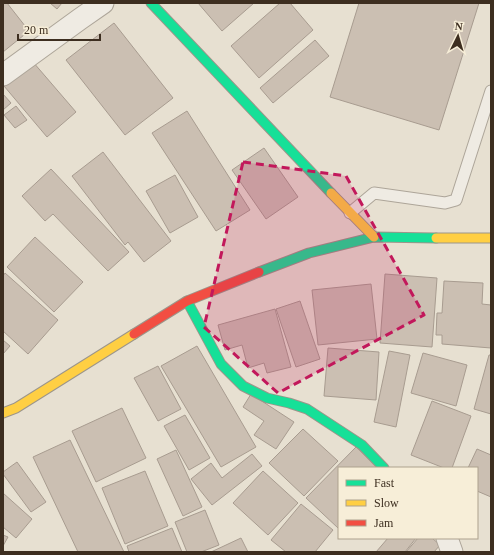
<svg xmlns="http://www.w3.org/2000/svg" width="494" height="555" font-family="'Times New Roman',serif">
	<style>
		.building { fill: #cbbfb2; stroke: #a89c90 }
		.lines { fill: none; stroke-linecap: round; stroke-linejoin: round }
		.lane-casing { stroke: #ada599; stroke-width: 13 }
		.street-casing { stroke: #ada599; stroke-width: 23 }
		.fast-casing { stroke: #9c958a; stroke-width: 11 }
		.slow-casing { stroke: #9c958a; stroke-width: 11 }
		.jam-casing { stroke: #9c958a; stroke-width: 11 }
		.lane { stroke: #efebe3; stroke-width: 11 }
		.street { stroke: #efebe3; stroke-width: 21 }
		.fast { stroke: #16e098; stroke-width: 9 }
		.slow { stroke: #ffcf43; stroke-width: 9 }
		.jam { stroke: #f24e42; stroke-width: 9 }
		.marked { fill: #c2185b; fill-opacity: 0.2; stroke: #c2185b; stroke-width: 3; stroke-dasharray: 8 5; stroke-linejoin: round }
	</style>
	<rect width="100%" height="100%" fill="#e7e0d1"/>
	<path class="building" d="M 3,3 L 7,3 L 29,31 L 3,52 Z
		M 50,3 L 62,3 L 57,9 Z
		M 198,3 L 254,3 L 222,31 Z
		M 280,3 L 290,3 L 313,30 L 259,78 L 231,46 Z
		M 359,3 L 479,3 L 439,130 L 330,97 Z
		M 114,23 L 173,98 L 125,135 L 66,60 Z
		M 315,40 L 329,56 L 273,103 L 260,88 Z
		M 33,62 L 76,112 L 47,137 L 4,86 Z
		M 3,94 L 11,103 L 3,110 Z
		M 16,106 L 27,120 L 15,128 L 4,115 Z
		M 187,111 L 250,210 L 216,231 L 152,133 Z
		M 264,148 L 298,197 L 266,219 L 232,170 Z
		M 103,152 L 171,241 L 144,262 L 128,242 L 125,245 L 72,176 Z
		M 51,169 L 129,252 L 108,271 L 53,214 L 45,221 L 22,196 Z
		M 175,175 L 198,217 L 170,233 L 146,191 Z
		M 35,237 L 83,282 L 54,312 L 7,267 Z
		M 5,273 L 58,320 L 28,354 L 3,331 L 3,276 Z
		M 385,274 L 437,278 L 432,347 L 380,343 Z
		M 444,281 L 483,283 L 482,304 L 491,305 L 491,348 L 442,344 L 442,335 L 436,335 L 437,313 L 442,313 Z
		M 371,284 L 377,339 L 318,345 L 312,290 Z
		M 300,301 L 320,359 L 296,367 L 276,309 Z
		M 275,309 L 291,367 L 267,373 L 264,363 L 248,368 L 242,345 L 225,350 L 218,325 Z
		M 3,340 L 10,346 L 3,354 Z
		M 197,346 L 256,447 L 221,467 L 161,366 Z
		M 328,348 L 379,352 L 376,400 L 324,396 Z
		M 389,351 L 410,355 L 396,427 L 374,422 Z
		M 423,353 L 467,365 L 456,406 L 411,393 Z
		M 489,355 L 491,355 L 491,414 L 474,409 Z
		M 158,366 L 181,409 L 158,421 L 134,378 Z
		M 251,394 L 294,422 L 276,449 L 254,435 L 264,421 L 243,407 Z
		M 432,401 L 471,416 L 452,468 L 444,468 L 411,455 Z
		M 122,408 L 146,458 L 96,482 L 72,431 Z
		M 185,415 L 210,458 L 189,470 L 164,426 Z
		M 303,429 L 338,461 L 304,496 L 269,463 Z
		M 70,440 L 124,552 L 78,552 L 33,457 Z
		M 356,447 L 378,468 L 339,468 L 339,526 L 338,528 L 306,498 Z
		M 477,449 L 491,455 L 491,497 L 477,491 L 477,468 L 468,468 Z
		M 176,450 L 202,507 L 183,516 L 157,459 Z
		M 252,454 L 262,466 L 212,505 L 191,479 L 211,463 L 222,478 Z
		M 17,462 L 46,502 L 31,512 L 3,474 L 3,472 Z
		M 145,471 L 168,526 L 125,544 L 102,488 Z
		M 263,471 L 298,503 L 268,535 L 233,503 Z
		M 3,493 L 32,519 L 16,538 L 3,527 Z
		M 301,504 L 333,530 L 315,552 L 286,552 L 271,540 Z
		M 205,510 L 219,545 L 201,552 L 187,552 L 175,522 Z
		M 172,528 L 182,552 L 129,552 L 127,546 Z
		M 3,535 L 8,537 L 3,546 Z
		M 241,538 L 248,552 L 211,552 Z
		M 388,538 L 416,538 L 405,552 L 376,552 Z
		M 418,538 L 432,538 L 440,545 L 434,552 L 406,552 Z"/>
	<g class="lines">
		<defs>
			<path id="lane" d="M 350,213 L 374,193 L 445,203 L 456,200 L 491,91"/>
			<path id="street" d="M 3,75 L 80,19 L 103,3
				M 447,538 L 452,552"/>
			<path id="fast" d="M 151,3 L 331,193
				M 259,272 L 309,253 L 374,237 L 436,238
				M 187,301 L 221,364 L 243,386 L 267,398 L 289,403 L 307,409 L 362,445 L 384,468"/>
			<path id="slow" d="M 331,193 L 374,237
				M 436,238 L 491,238
				M 3,413 L 16,408 L 134,334"/>
			<path id="jam" d="M 134,334 L 187,301 L 259,272"/>
		</defs>
		<use href="#lane" class="lane-casing"/>
		<use href="#street" class="street-casing"/>
		<use href="#fast" class="fast-casing"/>
		<use href="#slow" class="slow-casing"/>
		<use href="#jam" class="jam-casing"/>
		<use href="#lane" class="lane"/>
		<use href="#street" class="street"/>
		<use href="#fast" class="fast"/>
		<use href="#slow" class="slow"/>
		<use href="#jam" class="jam"/>
	</g>
	<path class="marked" d="M 243,162 L 346,176 L 424,315 L 278,393 L 204,327 Z"/>
	<rect width="494" height="555" fill="none" stroke="#3d2e20" stroke-width="8"/>
	<rect x="338" y="467" width="140" height="72" fill="#f7eed8" stroke="#ada18e"/>
	<rect x="346" y="480" width="20" height="6" fill="#16e098" stroke="#ada18e"/>
	<text x="374" y="487" font-size="12" fill="#3d2e20">Fast</text>
	<rect x="346" y="500" width="20" height="6" fill="#ffcf43" stroke="#ada18e"/>
	<text x="374" y="507" font-size="12" fill="#3d2e20">Slow</text>
	<rect x="346" y="520" width="20" height="6" fill="#f24e42" stroke="#ada18e"/>
	<text x="374" y="527" font-size="12" fill="#3d2e20">Jam</text>
	<g transform="translate(458 36) rotate(5)" stroke="#f7eed8" stroke-width="3" paint-order="stroke">
	<path d="M0-3L7 15L0 10L-7 15Z" fill="#3d2e20"/>
	<text y="-6" font-size="11" font-weight="bold" text-anchor="middle" fill="#3d2e20">N</text>
	</g>
	<path d="M18 34v6h82v-6" fill="none" stroke="#3d2e20" stroke-width="2"/>
	<text x="24" y="34" font-size="12" fill="#3d2e20" stroke="#f7eed8" stroke-width="3" paint-order="stroke">20 m</text>
</svg>
